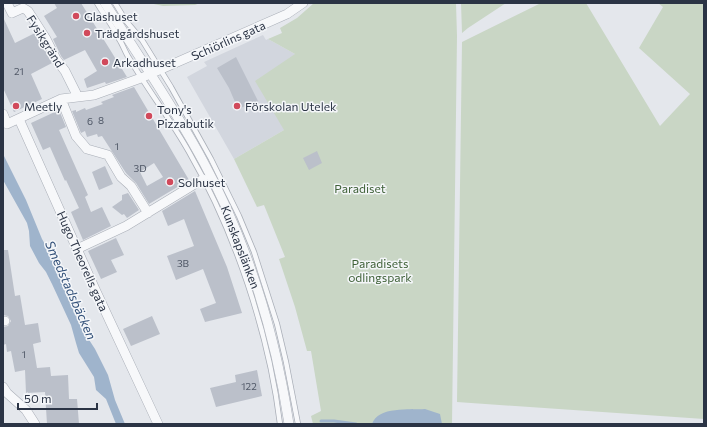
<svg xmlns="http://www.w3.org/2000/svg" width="707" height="427" font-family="Commissioner,sans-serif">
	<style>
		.built { fill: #d2d6de }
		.green { fill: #c9d6c5 }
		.water { fill: #9fb4cc }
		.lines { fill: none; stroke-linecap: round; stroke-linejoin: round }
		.stream { stroke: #9fb4cc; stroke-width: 3 }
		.building { fill: #bbc0ca; fill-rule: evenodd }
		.service-casing { stroke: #a9aeb7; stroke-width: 6 }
		.minor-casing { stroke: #a9aeb7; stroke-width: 10 }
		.service { stroke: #f7f8fa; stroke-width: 4.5 }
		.minor { stroke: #f7f8fa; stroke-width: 9 }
		.poi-dot { fill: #d1495b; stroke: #f4f6f9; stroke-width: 1.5 }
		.labels { text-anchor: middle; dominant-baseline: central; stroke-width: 3; stroke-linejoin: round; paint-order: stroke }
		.number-label { font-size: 10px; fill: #4f5766 }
		.poi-label { font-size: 12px; fill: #2b3445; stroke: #f4f6f9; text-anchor: start }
		.street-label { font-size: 12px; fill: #2b3445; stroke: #f4f6f9 }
		.park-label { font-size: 12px; fill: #3f6138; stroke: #f4f6f9 }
		.water-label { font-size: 13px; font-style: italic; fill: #34527a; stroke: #f4f6f9 }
	</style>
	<rect width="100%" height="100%" fill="#e4e7ec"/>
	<path class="built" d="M 263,35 L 266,40 L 268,39 L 295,54 L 284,130 L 234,159 L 187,77 L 207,66 L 204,62 Z"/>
	<path class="green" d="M 149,3 L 200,3 L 195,5 L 163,6 Z
		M 314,3 L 456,3 L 457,36 L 452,424 L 313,424 L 311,416 L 321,411 L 311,351 L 307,351 L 295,307 L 279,259 L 285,257 L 264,205 L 257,207 L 234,159 L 284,130 L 255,81 L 295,54 L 268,39 L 282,33 L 280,28 L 297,18 Z
		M 461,3 L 506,3 L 468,28 L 462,33 Z
		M 541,3 L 586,3 L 660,126 L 690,94 L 639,48 L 663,7 L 658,3 L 704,3 L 704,419 L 457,402 L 462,42 Z"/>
	<path class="water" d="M 3,154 L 26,200 L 42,239 L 54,260 L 63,287 L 82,329 L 95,349 L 108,375 L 115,400 L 125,424 L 116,424 L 106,399 L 96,390 L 94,377 L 79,353 L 76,343 L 71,325 L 52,284 L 46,272 L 39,263 L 30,246 L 29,231 L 27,223 L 3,180 Z
		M 425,409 L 440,414 L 442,424 L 372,424 C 378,406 410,410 425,409 Z"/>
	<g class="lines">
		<path class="stream" d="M 321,421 L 334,421 L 356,424"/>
	</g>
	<path class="building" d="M 54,3 L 81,3 L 127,77 L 106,84 L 105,82 L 87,88 L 84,79 L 97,71 L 85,50 L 64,60 L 61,56 L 53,39 L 57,37 L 44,16 L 57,8 Z
		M 3,17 L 15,43 L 35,33 L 52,63 L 31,74 L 42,99 L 14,112 L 3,88 Z
		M 236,57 L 258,101 L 238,109 L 229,88 L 217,68 Z
		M 134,87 L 189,180 L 149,204 L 136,183 L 126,173 L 102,136 L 98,137 L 97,134 L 87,137 L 85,131 L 81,133 L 72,111 L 76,110 L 76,112 L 85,108 L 86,110 L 103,104 L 101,102 L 114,97 L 112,95 ZM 154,163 L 163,177 L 147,186 L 140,172 Z
		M 59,110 L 66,127 L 59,130 L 88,195 L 85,197 L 91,212 L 102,207 L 111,226 L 83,240 L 71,212 L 79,208 L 66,180 L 65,181 L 50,147 L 43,150 L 31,123 Z
		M 317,151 L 322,163 L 309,170 L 303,158 Z
		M 105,166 L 113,184 L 99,190 L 92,172 Z
		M 195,191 L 227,267 L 242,313 L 205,322 L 200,309 L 216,303 L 203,269 L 176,280 L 167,256 L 194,246 L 184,219 L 168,226 L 162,211 Z
		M 128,193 L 139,210 L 127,218 L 124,214 L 122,215 L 112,207 L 122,200 L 122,195 Z
		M 116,238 L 124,255 L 111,260 L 117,272 L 101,279 L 88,251 Z
		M 3,250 L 8,250 L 15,296 L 20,295 L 25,325 L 38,323 L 41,342 L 33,344 L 37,368 L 50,367 L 51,376 L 68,375 L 69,399 L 77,399 L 79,424 L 47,424 L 45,392 L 26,393 L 25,370 L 15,372 L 11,351 L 7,352 L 6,344 L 3,345 L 3,327 L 8,326 L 11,321 L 8,316 L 3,315 Z
		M 152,316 L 160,334 L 131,346 L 123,329 Z
		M 257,370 L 262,396 L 216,407 L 210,388 L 236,382 L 235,375 Z"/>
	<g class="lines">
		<defs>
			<path id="service" d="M 97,3 C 104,15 113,26 119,39 C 123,45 125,52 129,58 C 148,90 171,120 189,152 C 235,232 269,333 280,424
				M 115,3 L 126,21 L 142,40 L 171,87 L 211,159 L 239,216 L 254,252 L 277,324 L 286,362 L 298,424"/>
			<path id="minor" d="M 7,3 L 12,13 L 23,8 L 28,11 L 46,39 L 56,59 L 65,71 L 78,97
				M 105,3 C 138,56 175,108 204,163 C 248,244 275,333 289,424
				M 61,99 L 76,136 L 87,149 L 108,155 L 121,177 L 131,186 L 148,213
				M 3,114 L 7,124 L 61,99 L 94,95 L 141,78 L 287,14 L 303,3
				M 19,119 L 94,287 L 158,424
				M 77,249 L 126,226 L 203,179
				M 3,321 L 5,321
				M 3,387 L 7,393 L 26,410 L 35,424"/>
		</defs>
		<use href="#service" class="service-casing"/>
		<use href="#minor" class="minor-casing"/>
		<use href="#service" class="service"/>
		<use href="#minor" class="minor"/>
	</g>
	<g class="poi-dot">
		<circle cx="76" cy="16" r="4"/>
		<circle cx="87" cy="33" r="4"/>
		<circle cx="105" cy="62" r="4"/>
		<circle cx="16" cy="106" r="4"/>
		<circle cx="237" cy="106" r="4"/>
		<circle cx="149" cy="116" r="4"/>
		<circle cx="170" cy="182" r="4"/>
	</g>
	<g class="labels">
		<g class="number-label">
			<text x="19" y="71">21</text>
			<text x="101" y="120">8</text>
			<text x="90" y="121">6</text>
			<text x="117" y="146">1</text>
			<text x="140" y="168">3D</text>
			<text x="183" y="263">3B</text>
			<text x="24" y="354">1</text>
			<text x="249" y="386">122</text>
		</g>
		<g class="poi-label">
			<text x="84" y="16">Glashuset</text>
			<text x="95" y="33">Trädgårdshuset</text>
			<text x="113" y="62">Arkadhuset</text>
			<text x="24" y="106">Meetly</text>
			<text x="245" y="106">Förskolan Utelek</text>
			<text x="157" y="109">Tony's<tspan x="157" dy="14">Pizzabutik</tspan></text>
			<text x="178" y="182">Solhuset</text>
		</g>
		<g class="street-label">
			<text transform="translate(228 40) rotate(-24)">Schiörlins gata</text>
			<text transform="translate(46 41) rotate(58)">Fysikgränd</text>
			<text transform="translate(241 247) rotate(69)">Kunskapslänken</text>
			<text transform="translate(83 261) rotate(66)">Hugo Theorells gata</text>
		</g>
		<g class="park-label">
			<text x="360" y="188">Paradiset</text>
			<text x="380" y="263">Paradisets<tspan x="380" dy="14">odlingspark</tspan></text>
		</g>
		<g class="water-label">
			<text transform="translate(71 290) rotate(66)">Smedstadsbäcken</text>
		</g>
	</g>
	<rect width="707" height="427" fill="none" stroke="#2b3445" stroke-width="8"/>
	<path d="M18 403v6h79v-6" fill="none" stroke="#2b3445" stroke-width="2"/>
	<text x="24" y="403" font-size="12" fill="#2b3445" stroke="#f4f6f9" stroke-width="3" paint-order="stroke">50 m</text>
</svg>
